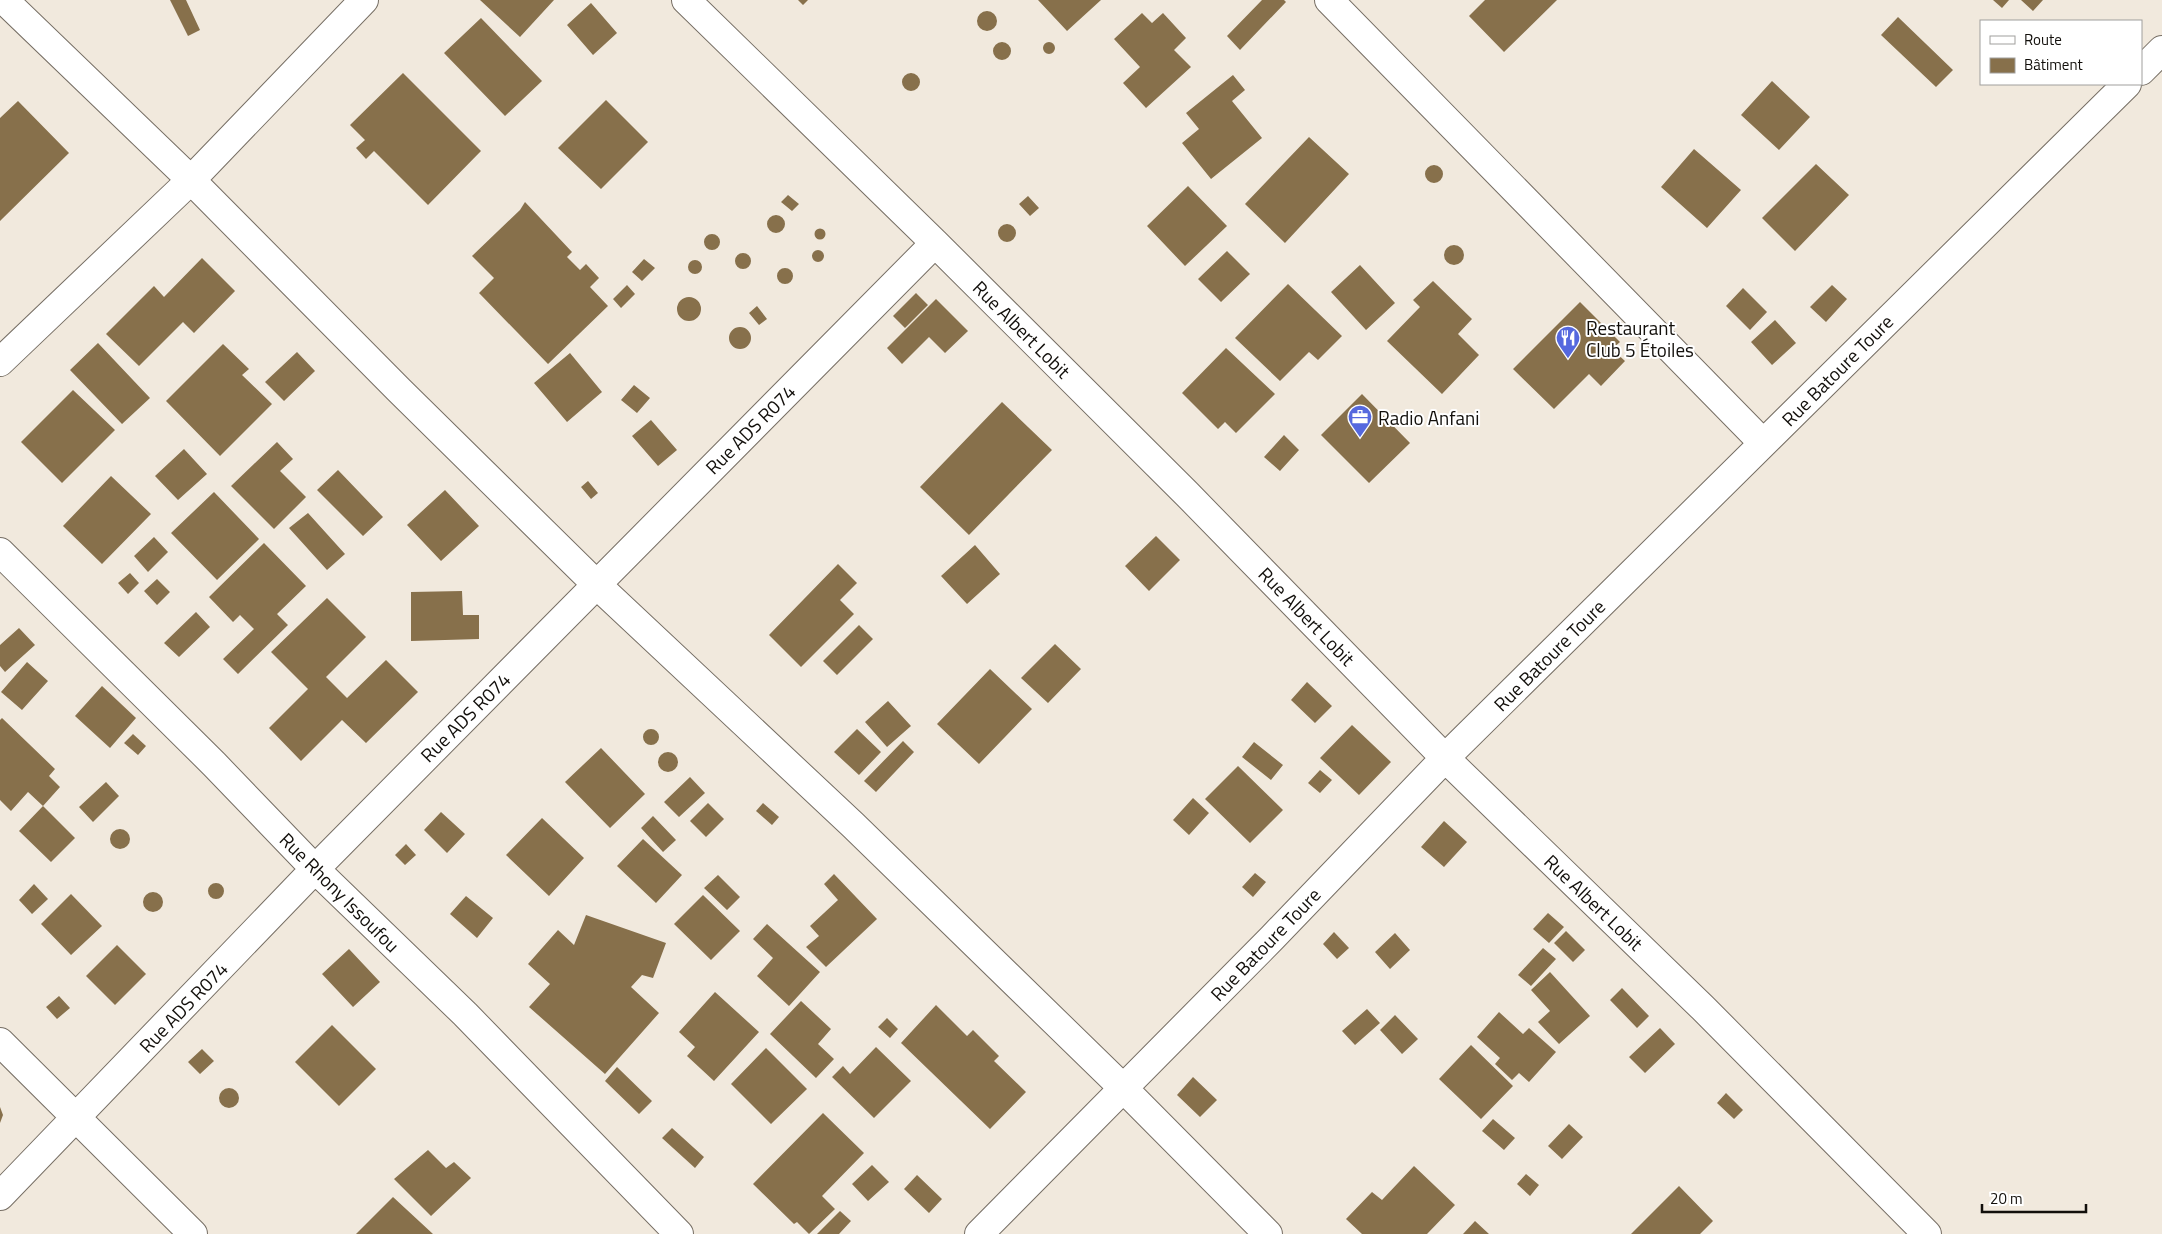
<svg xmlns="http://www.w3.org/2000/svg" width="2162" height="1234" font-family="'Titillium Web',sans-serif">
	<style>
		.building { fill: #87704b }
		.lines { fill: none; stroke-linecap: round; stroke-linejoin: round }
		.street-casing { stroke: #766e64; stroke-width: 30 }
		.street { stroke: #fff; stroke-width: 28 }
		.labels { text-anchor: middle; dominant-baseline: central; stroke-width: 4; stroke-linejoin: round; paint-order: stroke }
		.poi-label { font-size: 19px; fill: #120f0b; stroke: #fff; text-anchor: start }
		.street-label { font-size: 19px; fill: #120f0b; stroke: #fff }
	</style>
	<rect width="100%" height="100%" fill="#f1e9dd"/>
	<path class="building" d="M 170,0 L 186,0 L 200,30 L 188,36 Z
		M 480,0 L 554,0 L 520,37 Z
		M 798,0 L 808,0 L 803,5 Z
		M 1038,0 L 1101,0 L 1067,31 Z
		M 1262,0 L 1284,0 L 1286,2 L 1240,50 L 1227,36 Z
		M 1485,0 L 1557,0 L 1504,52 L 1469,16 Z
		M 1993,0 L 2009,0 L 2002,8 Z
		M 2021,0 L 2043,0 L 2033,11 Z
		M 591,3 L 617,33 L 593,55 L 567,25 Z
		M977 21a10 10 0 1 1 20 0a10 10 0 1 1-20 0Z
		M 1142,13 L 1152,23 L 1163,13 L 1186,38 L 1174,50 L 1191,67 L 1146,108 L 1123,83 L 1140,67 L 1114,39 Z
		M 1898,17 L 1953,70 L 1936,87 L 1881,35 Z
		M 481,18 L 542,81 L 505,116 L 444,53 Z
		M1043 48a6 6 0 1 1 12 0a6 6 0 1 1-12 0Z
		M993 51a9 9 0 1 1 18 0a9 9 0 1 1-18 0Z
		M902 82a9 9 0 1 1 18 0a9 9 0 1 1-18 0Z
		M 403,73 L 481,151 L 428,205 L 374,151 L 366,159 L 356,148 L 365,140 L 350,125 Z
		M 1233,75 L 1245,90 L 1232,101 L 1262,138 L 1211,179 L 1182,143 L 1199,129 L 1186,113 Z
		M 1772,81 L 1810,117 L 1779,150 L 1741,115 Z
		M 606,100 L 648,142 L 601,189 L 558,148 Z
		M 18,101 L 69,153 L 0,221 L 0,118 Z
		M 1309,137 L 1349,174 L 1285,243 L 1245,204 Z
		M 1694,149 L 1741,190 L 1707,228 L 1661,187 Z
		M 1816,164 L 1849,195 L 1795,251 L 1762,218 Z
		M1425 174a9 9 0 1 1 18 0a9 9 0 1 1-18 0Z
		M 1188,186 L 1227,226 L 1185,266 L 1147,226 Z
		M 788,195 L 799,204 L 792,211 L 781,202 Z
		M 1028,196 L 1039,208 L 1030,216 L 1019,204 Z
		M 525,202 L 572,252 L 567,257 L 580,270 L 586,264 L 599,278 L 590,287 L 608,306 L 548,364 L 479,293 L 494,278 L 472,256 L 520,210 Z
		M767 224a9 9 0 1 1 18 0a9 9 0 1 1-18 0Z
		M998 233a9 9 0 1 1 18 0a9 9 0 1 1-18 0Z
		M814.5 234a5.5 5.5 0 1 1 11 0a5.5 5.5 0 1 1-11 0Z
		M704 242a8 8 0 1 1 16 0a8 8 0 1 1-16 0Z
		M1444 255a10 10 0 1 1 20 0a10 10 0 1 1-20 0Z
		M812 256a6 6 0 1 1 12 0a6 6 0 1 1-12 0Z
		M 1227,251 L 1250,274 L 1221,302 L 1198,279 Z
		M735 261a8 8 0 1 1 16 0a8 8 0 1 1-16 0Z
		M 202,258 L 235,291 L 194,333 L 183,322 L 139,366 L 106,334 L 154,286 L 164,297 Z
		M 644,259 L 655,268 L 642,281 L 632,272 Z
		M688 267a7 7 0 1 1 14 0a7 7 0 1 1-14 0Z
		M 1360,265 L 1395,303 L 1366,330 L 1331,292 Z
		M777 276a8 8 0 1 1 16 0a8 8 0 1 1-16 0Z
		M 1433,281 L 1472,319 L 1458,334 L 1479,355 L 1442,394 L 1387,341 L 1420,307 L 1413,300 Z
		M 1288,284 L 1342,336 L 1318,360 L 1309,352 L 1280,381 L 1235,338 Z
		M 627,285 L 635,294 L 621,308 L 613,299 Z
		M 1832,285 L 1847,299 L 1826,322 L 1810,307 Z
		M 1743,288 L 1767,312 L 1750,330 L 1726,306 Z
		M 916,293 L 928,305 L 905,328 L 893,316 Z
		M677 309a12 12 0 1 1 24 0a12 12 0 1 1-24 0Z
		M 936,299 L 968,331 L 945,353 L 929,337 L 902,364 L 887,348 Z
		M 1580,302 L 1620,342 L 1612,349 L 1625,361 L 1601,386 L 1589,374 L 1554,409 L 1513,369 Z
		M 757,306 L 767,319 L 759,325 L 749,313 Z
		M 1775,320 L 1796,343 L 1772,365 L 1751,342 Z
		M729 338a11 11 0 1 1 22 0a11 11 0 1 1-22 0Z
		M 98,343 L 150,398 L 122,424 L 70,370 Z
		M 223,344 L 249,369 L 242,375 L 272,404 L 220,456 L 166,401 Z
		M 1226,348 L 1275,394 L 1236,433 L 1225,422 L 1218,429 L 1182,393 Z
		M 297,352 L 315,371 L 284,401 L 265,382 Z
		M 570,353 L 602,392 L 567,422 L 534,383 Z
		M 634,385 L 650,398 L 637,413 L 621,400 Z
		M 73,390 L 115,430 L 62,483 L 21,442 Z
		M 1362,394 L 1410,443 L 1369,483 L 1321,435 Z
		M 1002,402 L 1052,450 L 969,535 L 920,487 Z
		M 651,420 L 677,450 L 658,466 L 632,436 Z
		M 1284,435 L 1299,450 L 1280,471 L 1264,457 Z
		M 277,442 L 293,459 L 280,471 L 306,497 L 274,529 L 231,486 Z
		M 184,449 L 207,474 L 178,500 L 155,476 Z
		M 338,470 L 383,517 L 363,536 L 317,490 Z
		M 111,476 L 151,514 L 102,564 L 63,526 Z
		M 588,481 L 598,493 L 591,499 L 581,487 Z
		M 445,490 L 479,526 L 441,561 L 407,525 Z
		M 214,492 L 259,539 L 217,580 L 171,533 Z
		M 308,513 L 345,554 L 327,570 L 289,528 Z
		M 1156,536 L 1180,560 L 1149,591 L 1125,566 Z
		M 154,537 L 168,552 L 148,572 L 134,556 Z
		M 264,543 L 306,586 L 277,614 L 288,625 L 238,674 L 223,659 L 254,629 L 240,615 L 233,622 L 209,597 Z
		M 975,545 L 1000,574 L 967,604 L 941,576 Z
		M 838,564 L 857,583 L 840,600 L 854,614 L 801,667 L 769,635 Z
		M 130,573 L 139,583 L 128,594 L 118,583 Z
		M 157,579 L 170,592 L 157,605 L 144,591 Z
		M 462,591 L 463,615 L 479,615 L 479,639 L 411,641 L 411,592 Z
		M 327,598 L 366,637 L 326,677 L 347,698 L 386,660 L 418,692 L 366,743 L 342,720 L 301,761 L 269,728 L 308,689 L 271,652 Z
		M 196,612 L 210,627 L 179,657 L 164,643 Z
		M 859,625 L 873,639 L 837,675 L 823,661 Z
		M 19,628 L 35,645 L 5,672 L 0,666 L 0,645 Z
		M 1055,644 L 1081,669 L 1048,703 L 1021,678 Z
		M 27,662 L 48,681 L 22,710 L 1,692 Z
		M 990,669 L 1032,709 L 979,764 L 937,724 Z
		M 1307,682 L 1332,706 L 1315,723 L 1291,700 Z
		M 102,686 L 136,718 L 110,748 L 75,716 Z
		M 888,701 L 911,726 L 887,747 L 865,722 Z
		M 2,718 L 55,769 L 49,776 L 60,787 L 43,806 L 28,792 L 11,811 L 0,800 L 0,720 Z
		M 1352,725 L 1391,762 L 1359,795 L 1320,758 Z
		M643 737a8 8 0 1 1 16 0a8 8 0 1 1-16 0Z
		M 857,729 L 881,752 L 859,775 L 834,752 Z
		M 133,734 L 146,746 L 138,755 L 124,743 Z
		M 903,741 L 914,752 L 876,792 L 864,781 Z
		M 1254,742 L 1283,765 L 1271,780 L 1242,757 Z
		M 601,748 L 645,794 L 610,828 L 565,782 Z
		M658 762a10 10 0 1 1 20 0a10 10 0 1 1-20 0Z
		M 1238,766 L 1283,810 L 1250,843 L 1205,799 Z
		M 1320,770 L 1332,780 L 1320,793 L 1308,783 Z
		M 690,777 L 705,793 L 679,817 L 664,802 Z
		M 106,782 L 119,796 L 93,822 L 79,807 Z
		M 1193,798 L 1209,813 L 1189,835 L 1173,820 Z
		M 708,803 L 724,819 L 706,837 L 690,821 Z
		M 763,803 L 779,817 L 772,825 L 756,811 Z
		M 43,806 L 75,838 L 51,862 L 19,831 Z
		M 441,812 L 465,834 L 447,853 L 424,830 Z
		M 653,816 L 676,840 L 663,852 L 641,828 Z
		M 542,818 L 584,858 L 549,896 L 506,855 Z
		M 1444,821 L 1467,842 L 1444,867 L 1421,847 Z
		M110 839a10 10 0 1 1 20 0a10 10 0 1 1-20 0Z
		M 643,839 L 682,875 L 656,903 L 617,866 Z
		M 406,844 L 416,855 L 405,865 L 395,855 Z
		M 1255,873 L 1266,882 L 1253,897 L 1242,887 Z
		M 834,874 L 877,919 L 826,967 L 806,947 L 819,936 L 810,926 L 838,900 L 824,884 Z
		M 718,875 L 740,897 L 727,910 L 704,888 Z
		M208 891a8 8 0 1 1 16 0a8 8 0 1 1-16 0Z
		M 34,884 L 48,899 L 32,914 L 19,900 Z
		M143 902a10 10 0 1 1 20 0a10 10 0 1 1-20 0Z
		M 71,894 L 102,926 L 71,955 L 41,924 Z
		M 703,895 L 740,931 L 711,960 L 674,924 Z
		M 466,896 L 493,918 L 477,938 L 450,914 Z
		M 1548,913 L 1564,927 L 1549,943 L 1533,929 Z
		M 586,915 L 666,943 L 653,978 L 642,975 L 631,987 L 659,1013 L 605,1074 L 529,1007 L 550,984 L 528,964 L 558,930 L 574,945 Z
		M 767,924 L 820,972 L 789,1006 L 757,976 L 773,958 L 753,939 Z
		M 1566,931 L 1585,950 L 1573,962 L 1554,943 Z
		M 1334,932 L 1349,948 L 1337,959 L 1323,944 Z
		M 1395,933 L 1410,950 L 1390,969 L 1375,952 Z
		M 117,945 L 146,974 L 115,1005 L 86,976 Z
		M 1543,948 L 1556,959 L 1531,986 L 1518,975 Z
		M 349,949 L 380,982 L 353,1007 L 322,974 Z
		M 1550,972 L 1590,1016 L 1559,1044 L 1538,1022 L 1550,1011 L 1531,990 Z
		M 1622,988 L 1649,1016 L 1637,1028 L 1610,1000 Z
		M 715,992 L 759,1032 L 714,1081 L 687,1056 L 695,1047 L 679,1032 Z
		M 59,996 L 70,1008 L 57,1019 L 46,1007 Z
		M 801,1001 L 831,1029 L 818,1044 L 834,1059 L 816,1078 L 770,1034 Z
		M 936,1005 L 967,1036 L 973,1030 L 999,1056 L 994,1061 L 1026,1092 L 990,1129 L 901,1043 Z
		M 1367,1009 L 1380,1023 L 1355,1045 L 1342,1031 Z
		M 1499,1012 L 1523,1034 L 1529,1028 L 1556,1052 L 1529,1082 L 1519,1073 L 1512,1080 L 1495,1064 L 1500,1058 L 1477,1037 Z
		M 1395,1015 L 1418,1039 L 1402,1054 L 1380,1030 Z
		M 887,1018 L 898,1029 L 890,1038 L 878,1027 Z
		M 332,1025 L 376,1069 L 339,1106 L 295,1062 Z
		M 1660,1028 L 1675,1044 L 1645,1073 L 1629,1057 Z
		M 1471,1045 L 1513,1086 L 1481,1119 L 1439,1079 Z
		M 876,1047 L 911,1081 L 874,1118 L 832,1077 L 843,1066 L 850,1074 Z
		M 766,1048 L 807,1089 L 771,1124 L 731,1084 Z
		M 202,1049 L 214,1061 L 200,1074 L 188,1062 Z
		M 617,1067 L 652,1101 L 639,1114 L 605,1081 Z
		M 1193,1077 L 1217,1100 L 1200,1117 L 1177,1095 Z
		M219 1098a10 10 0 1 1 20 0a10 10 0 1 1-20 0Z
		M 1726,1093 L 1743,1110 L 1734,1119 L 1717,1103 Z
		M 0,1107 L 3,1115 L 0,1123 Z
		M 823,1113 L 864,1153 L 822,1196 L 835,1209 L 809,1234 L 797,1222 L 794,1224 L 753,1184 Z
		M 1493,1119 L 1515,1138 L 1504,1150 L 1482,1131 Z
		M 1569,1124 L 1583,1137 L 1562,1159 L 1548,1146 Z
		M 672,1128 L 704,1157 L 695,1168 L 662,1138 Z
		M 428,1150 L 446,1168 L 454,1162 L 471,1178 L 431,1216 L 394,1179 Z
		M 872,1165 L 889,1182 L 868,1201 L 852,1184 Z
		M 1414,1166 L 1455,1205 L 1427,1234 L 1362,1234 L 1346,1219 L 1372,1192 L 1382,1200 Z
		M 1526,1174 L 1539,1185 L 1530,1196 L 1517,1184 Z
		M 917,1175 L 942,1199 L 929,1213 L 904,1189 Z
		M 1679,1186 L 1713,1221 L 1700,1234 L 1631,1234 Z
		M 393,1197 L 433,1234 L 356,1234 Z
		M 840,1211 L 851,1221 L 839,1234 L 817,1234 Z
		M 1475,1221 L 1489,1234 L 1463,1234 Z"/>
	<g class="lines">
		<defs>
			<path id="street" d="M 4,0 L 191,180 L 399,390 L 596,584 L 853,825 L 1123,1088 L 1268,1234
				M 686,0 L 935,243 L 1186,493 L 1445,758 L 1703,1008 L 1927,1234
				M 1329,0 L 1763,443
				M 2141,71 L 2162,50
				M 0,362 L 191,180 L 364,0
				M 0,552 L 214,764 L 315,869 L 465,1014 L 679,1234
				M 0,1042 L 193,1234
				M 0,1196 L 315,869 L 935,243
				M 979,1234 L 1272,938 L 1445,758 L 2127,84"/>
		</defs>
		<use href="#street" class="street-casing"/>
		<use href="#street" class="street"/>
	</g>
	<defs>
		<symbol id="restaurant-pin" viewBox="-11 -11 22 30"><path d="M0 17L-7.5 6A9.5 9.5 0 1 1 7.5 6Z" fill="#5568de" stroke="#fff"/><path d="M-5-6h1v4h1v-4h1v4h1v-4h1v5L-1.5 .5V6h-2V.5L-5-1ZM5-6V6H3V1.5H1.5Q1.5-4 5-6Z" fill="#fff"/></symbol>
		<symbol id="office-pin" viewBox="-11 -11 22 30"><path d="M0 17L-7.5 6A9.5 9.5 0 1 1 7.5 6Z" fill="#5568de" stroke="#fff"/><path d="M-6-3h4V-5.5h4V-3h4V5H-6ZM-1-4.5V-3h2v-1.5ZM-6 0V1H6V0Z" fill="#fff"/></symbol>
	</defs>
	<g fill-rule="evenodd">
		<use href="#restaurant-pin" x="1554" y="324" width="28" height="38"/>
		<use href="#office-pin" x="1346" y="403" width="28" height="38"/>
	</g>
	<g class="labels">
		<g class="poi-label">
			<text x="1586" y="327">Restaurant<tspan x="1586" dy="22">Club 5 Étoiles</tspan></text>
			<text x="1378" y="417">Radio Anfani</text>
		</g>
		<g class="street-label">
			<text transform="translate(1022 329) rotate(45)">Rue Albert Lobit</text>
			<text transform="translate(1837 370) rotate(-45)">Rue Batoure Toure</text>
			<text transform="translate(750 429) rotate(-45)">Rue ADS R074</text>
			<text transform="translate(1307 616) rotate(46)">Rue Albert Lobit</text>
			<text transform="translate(1549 655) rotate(-45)">Rue Batoure Toure</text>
			<text transform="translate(465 717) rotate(-45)">Rue ADS R074</text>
			<text transform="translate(340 892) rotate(45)">Rue Rhony Issoufou</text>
			<text transform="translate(1594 902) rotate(44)">Rue Albert Lobit</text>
			<text transform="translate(1265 944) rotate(-46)">Rue Batoure Toure</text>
			<text transform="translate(183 1007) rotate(-46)">Rue ADS R074</text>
		</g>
	</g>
	<rect x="1980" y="20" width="162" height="65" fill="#ffffff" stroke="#a09f9d"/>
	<rect x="1990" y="36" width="25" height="8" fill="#ffffff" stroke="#a09f9d"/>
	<text x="2024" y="45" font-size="15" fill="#120f0b">Route</text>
	<rect x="1990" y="58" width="25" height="15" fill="#87704b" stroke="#a09f9d"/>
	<text x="2024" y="70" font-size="15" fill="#120f0b">Bâtiment</text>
	<path d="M1982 1204v8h104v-8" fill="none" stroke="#120f0b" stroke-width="2.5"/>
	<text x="1990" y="1204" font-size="15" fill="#120f0b" stroke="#ffffff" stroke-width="4" paint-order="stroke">20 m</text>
</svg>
